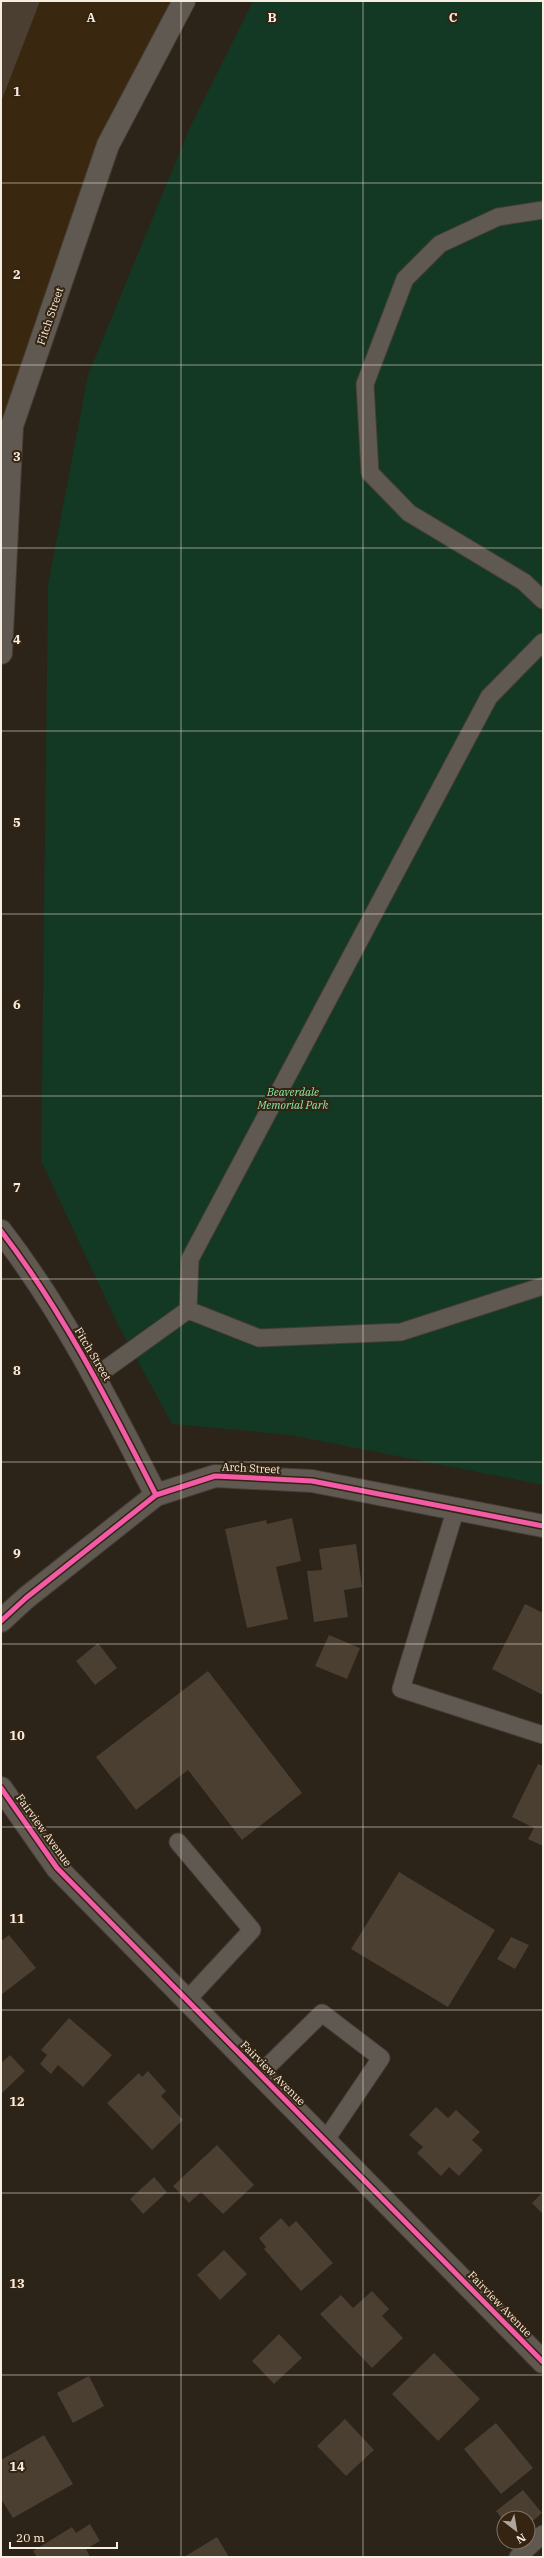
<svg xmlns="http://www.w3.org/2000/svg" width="544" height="2558" font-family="'IBM Plex Serif',serif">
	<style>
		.built { fill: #3a270f }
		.green { fill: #133823 }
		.building { fill: #4a3f31 }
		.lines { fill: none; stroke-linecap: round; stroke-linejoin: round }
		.service-casing { stroke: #453e36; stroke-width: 19 }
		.tertiary-casing { stroke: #453e36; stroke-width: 24 }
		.secondary-casing { stroke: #453e36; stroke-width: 24 }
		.service { stroke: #5f5951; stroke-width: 17 }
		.tertiary { stroke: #5f5951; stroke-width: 22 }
		.secondary { stroke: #5f5951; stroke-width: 22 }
		.cycleway-casing { stroke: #342411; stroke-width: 8 }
		.cycleway { stroke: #f35aa7; stroke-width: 5 }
		.grid { fill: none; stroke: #f7ede1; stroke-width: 1; stroke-opacity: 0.55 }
		.labels { text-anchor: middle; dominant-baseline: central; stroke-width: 4; stroke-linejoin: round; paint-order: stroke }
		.street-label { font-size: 11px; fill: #f7ede1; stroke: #342411 }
		.park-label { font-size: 11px; font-style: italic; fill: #85ebae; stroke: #342411 }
		.grid-label { font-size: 13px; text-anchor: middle; font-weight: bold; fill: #f7ede1; stroke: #342411; stroke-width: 4; stroke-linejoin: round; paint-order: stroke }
	</style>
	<rect width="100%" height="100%" fill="#2c2319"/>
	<path class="built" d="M 1,1 L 182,1 L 108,145 L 12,426 L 1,653 Z"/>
	<path class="green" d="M 253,1 L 543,1 L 543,1485 L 290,1435 L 172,1424 L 118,1325 L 41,1161 L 48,584 L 88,375 L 190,127 Z"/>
	<path class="building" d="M 1,1 L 40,1 L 1,102 Z
		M 292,1518 L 301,1561 L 276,1567 L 288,1619 L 247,1628 L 225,1529 L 266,1520 L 267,1524 Z
		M 356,1544 L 362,1587 L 344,1590 L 348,1617 L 314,1622 L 307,1571 L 322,1570 L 319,1549 Z
		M 525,1604 L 543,1613 L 543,1695 L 492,1669 Z
		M 329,1635 L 360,1648 L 347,1679 L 315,1666 Z
		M 98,1643 L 117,1668 L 95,1685 L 76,1661 Z
		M 208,1671 L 302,1793 L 242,1840 L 188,1770 L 136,1810 L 96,1757 Z
		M 538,1764 L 543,1766 L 543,1846 L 528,1839 L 534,1828 L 512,1817 Z
		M 399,1872 L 495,1930 L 448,2007 L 351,1949 Z
		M 9,1935 L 36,1968 L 1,1995 L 1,1941 Z
		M 511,1937 L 529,1945 L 515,1969 L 497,1959 Z
		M 69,2018 L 112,2055 L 83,2087 L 58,2065 L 51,2074 L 40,2064 L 47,2055 L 41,2050 Z
		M 10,2055 L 25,2071 L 1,2094 L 1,2063 Z
		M 148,2071 L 166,2091 L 161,2096 L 183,2120 L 152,2150 L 107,2103 L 139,2073 L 142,2077 Z
		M 436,2107 L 448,2118 L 456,2110 L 480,2132 L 472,2140 L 483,2150 L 459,2176 L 449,2167 L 441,2176 L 417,2153 L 423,2147 L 409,2135 Z
		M 217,2145 L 254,2185 L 223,2214 L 201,2192 L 189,2203 L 173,2186 Z
		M 154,2177 L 167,2192 L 143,2214 L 130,2199 Z
		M 543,2192 L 543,2214 L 532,2203 Z
		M 281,2218 L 289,2227 L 296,2221 L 333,2263 L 301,2291 L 264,2249 L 266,2247 L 259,2238 Z
		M 224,2250 L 247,2274 L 220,2300 L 197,2275 Z
		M 372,2291 L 389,2309 L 382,2316 L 403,2338 L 372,2368 L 320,2314 L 341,2295 L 353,2308 Z
		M 279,2334 L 302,2358 L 274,2384 L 252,2361 Z
		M 434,2353 L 480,2399 L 438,2441 L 392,2394 Z
		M 89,2376 L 104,2406 L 73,2423 L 57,2393 Z
		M 345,2419 L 374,2450 L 346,2476 L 317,2446 Z
		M 496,2423 L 533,2468 L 501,2494 L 464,2449 Z
		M 44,2435 L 73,2484 L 13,2518 L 1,2499 L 1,2460 Z
		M 523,2490 L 542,2513 L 528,2525 L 528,2518 L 504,2518 L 504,2521 L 496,2511 Z
		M 90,2524 L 100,2541 L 86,2549 L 90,2557 L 37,2557 L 33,2551 L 72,2527 L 76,2533 Z
		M 217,2537 L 229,2557 L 184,2557 Z"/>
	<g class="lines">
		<defs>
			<path id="service" d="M 543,210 L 498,217 L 440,244 L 405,279 L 365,384 L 370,473 L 409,513 L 524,582 L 543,600
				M 188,1310 L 190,1259 L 489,697 L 543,642
				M 188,1310 L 259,1338 L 401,1332 L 543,1286
				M 96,1376 L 188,1310
				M 456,1508 L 401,1689 L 543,1735
				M 178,1842 L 252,1930 L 187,2000
				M 260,2074 L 322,2013 L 381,2058 L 325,2141
				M 518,2557 L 543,2534"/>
			<path id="tertiary" d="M 1,1231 C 64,1313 109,1403 156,1495
				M 1,1621 L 26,1598 L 156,1495 L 215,1476 L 312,1481 L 543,1526
				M 1,1788 L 57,1868 L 543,2362"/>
			<path id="secondary" d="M 1,653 L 12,426 L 108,145 L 184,1"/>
		</defs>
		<use href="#service" class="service-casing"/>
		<use href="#tertiary" class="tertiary-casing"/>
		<use href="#secondary" class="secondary-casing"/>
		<use href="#service" class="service"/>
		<use href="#tertiary" class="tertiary"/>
		<use href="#secondary" class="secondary"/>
		<defs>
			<path id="cycleway" d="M 1,1231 C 64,1313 109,1403 156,1495
				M 1,1621 L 26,1598 L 156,1495 L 215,1476 L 312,1481 L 543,1526
				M 1,1788 L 57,1868 L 543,2362"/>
		</defs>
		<use href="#cycleway" class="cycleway-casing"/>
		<use href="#cycleway" class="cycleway"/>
	</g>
	<path class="grid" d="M 181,1 L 181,2557M 363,1 L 363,2557M 1,183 L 543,183M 1,365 L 543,365M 1,548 L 543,548M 1,731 L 543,731M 1,914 L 543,914M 1,1096 L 543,1096M 1,1279 L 543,1279M 1,1462 L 543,1462M 1,1644 L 543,1644M 1,1827 L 543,1827M 1,2010 L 543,2010M 1,2193 L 543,2193M 1,2375 L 543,2375"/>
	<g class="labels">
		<g class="street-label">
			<text transform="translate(50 316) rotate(-71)">Fitch Street</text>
			<text transform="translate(93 1354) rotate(59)">Fitch Street</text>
			<text transform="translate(251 1468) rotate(3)">Arch Street</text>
			<text transform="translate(44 1830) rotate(54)">Fairview Avenue</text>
			<text transform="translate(273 2073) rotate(45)">Fairview Avenue</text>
			<text transform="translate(500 2304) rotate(46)">Fairview Avenue</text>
		</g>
		<g class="park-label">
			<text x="293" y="1092">Beaverdale<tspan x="293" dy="13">Memorial Park</tspan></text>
		</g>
	</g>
	<g class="grid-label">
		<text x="91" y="22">A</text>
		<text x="272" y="22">B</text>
		<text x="453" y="22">C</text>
		<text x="17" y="96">1</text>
		<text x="17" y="279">2</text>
		<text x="17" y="461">3</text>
		<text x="17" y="644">4</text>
		<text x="17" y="827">5</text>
		<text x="17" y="1009">6</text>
		<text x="17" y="1192">7</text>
		<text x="17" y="1375">8</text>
		<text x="17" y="1558">9</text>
		<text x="17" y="1740">10</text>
		<text x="17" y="1923">11</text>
		<text x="17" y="2106">12</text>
		<text x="17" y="2288">13</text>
		<text x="17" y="2471">14</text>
	</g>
	<rect width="544" height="2558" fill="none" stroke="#f7ede1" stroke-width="4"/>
	<g transform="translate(516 2530) rotate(149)"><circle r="19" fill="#342411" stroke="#827464"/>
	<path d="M0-3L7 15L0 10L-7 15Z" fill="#b0a69b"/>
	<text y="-6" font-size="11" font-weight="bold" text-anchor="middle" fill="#f7ede1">N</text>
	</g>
	<path d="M10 2542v6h107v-6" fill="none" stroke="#f7ede1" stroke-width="2"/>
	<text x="16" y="2542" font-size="12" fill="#f7ede1" stroke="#342411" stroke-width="3" paint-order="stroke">20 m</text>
</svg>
